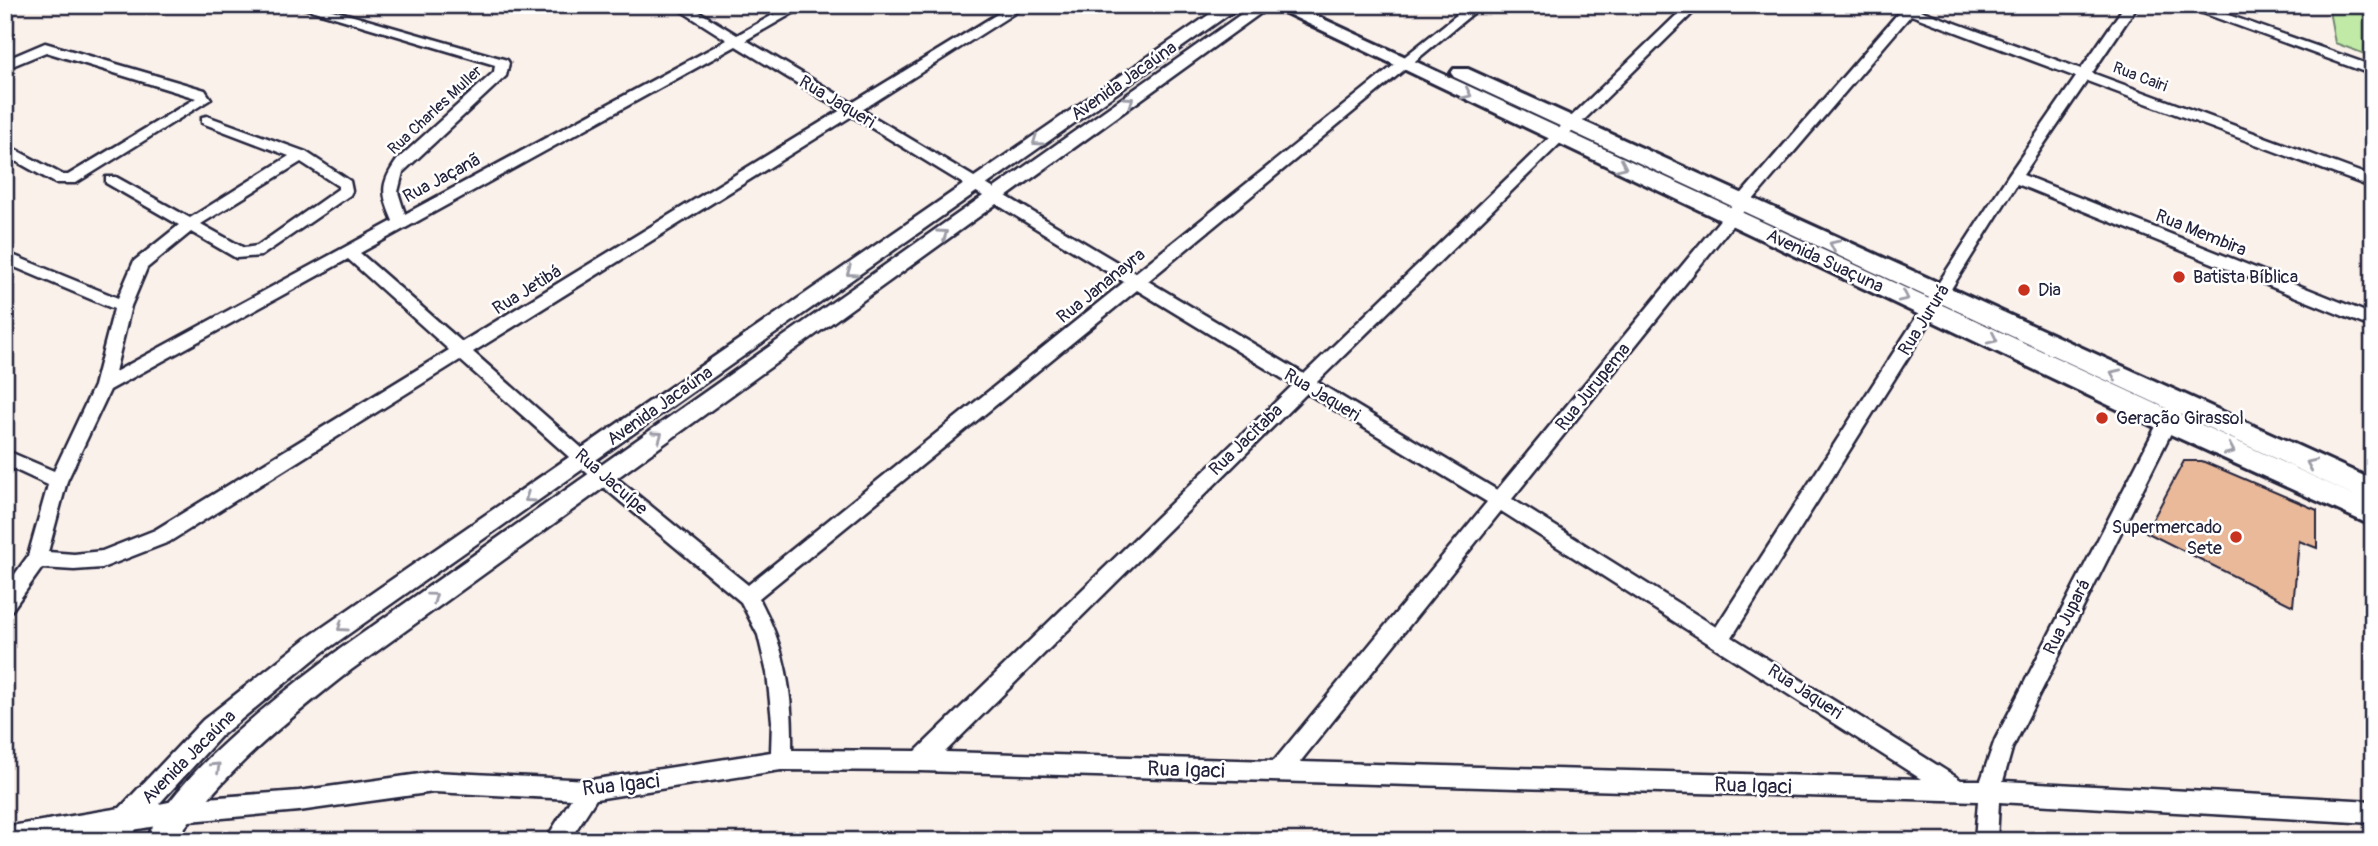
<svg xmlns="http://www.w3.org/2000/svg" width="2378" height="846" font-family="Pangolin,sans-serif">
	<style>
		.green { fill: #c0eaa6; stroke: #718670; stroke-width: 2 }
		.building { fill: #e9b99a; stroke: #22223b; stroke-width: 2 }
		.lines { fill: none; stroke-linecap: round; stroke-linejoin: round }
		.minor-casing { stroke: #22223b; stroke-width: 5 }
		.tertiary-casing { stroke: #22223b; stroke-width: 5 }
		.secondary-casing { stroke: #22223b; stroke-width: 6 }
		.minor { fill: #fff; fill-rule: evenodd }
		.tertiary { fill: #fff; fill-rule: evenodd }
		.secondary { fill: #fff; fill-rule: evenodd }
		.oneway { stroke: #9c9ca7 }
		.poi-dot { fill: #c8321e; stroke: #fff; stroke-width: 2.5 }
		.labels { text-anchor: middle; dominant-baseline: central; stroke-width: 5; stroke-linejoin: round; paint-order: stroke }
		.far-street-label { font-size: 16px; fill: #22223b; stroke: #fff }
		.street-label { font-size: 18px; fill: #22223b; stroke: #fff }
		.poi-label { font-size: 18px; fill: #22223b; stroke: #fff; text-anchor: start }
		.near-street-label { font-size: 21px; fill: #22223b; stroke: #fff }
	</style>
	<rect width="100%" height="100%" fill="#fbf1eb"/>
	<filter id="ink" filterUnits="userSpaceOnUse"><feTurbulence type="fractalNoise" baseFrequency=".0143" numOctaves="2"/><feDisplacementMap in="SourceGraphic" scale="14" xChannelSelector="R" yChannelSelector="G"/><feConvolveMatrix kernelMatrix="1 2 1 2 8 2 1 2 1" color-interpolation-filters="sRGB"/></filter>
	<g filter="url(#ink)">
		<path class="green" d="M 2328,5 L 2373,5 L 2373,57 L 2335,43 Z"/>
		<path class="building" d="M 2184,461 L 2202,461 L 2317,510 L 2317,548 L 2299,541 L 2293,606 L 2146,532 Z"/>
		<g class="lines">
			<defs>
				<path id="minor" d="M 294,5 L 315,5 L 507,60 L 509,63 L 506,76 L 403,172 L 398,192 L 405,214 L 727,40 L 672,5 L 688,5 L 737,35 L 791,5 L 807,5 L 746,40 L 852,103 L 1012,5 L 1027,5 L 862,110 L 1135,273 L 1469,5 L 1483,5 L 1148,281 L 1304,374 L 1687,5 L 1701,5 L 1317,382 L 1497,490 L 1737,199 L 1900,11 L 1889,5 L 1919,5 L 1917,9 L 2081,69 L 2125,5 L 2138,5 L 2092,73 L 2373,177 L 2373,188 L 2087,81 L 2023,175 L 2373,315 L 2373,328 L 2017,184 L 1732,637 L 1961,780 L 1981,780 L 1995,740 L 2168,403 L 2177,396 L 2186,403 L 2012,749 L 2003,781 L 2373,801 L 2373,823 L 1999,802 L 1997,841 L 1975,841 L 1978,801 L 921,771 L 781,770 L 596,799 L 569,841 L 545,841 L 571,799 L 434,792 L 299,811 L 179,822 L 127,831 L 119,828 L 116,820 L 119,812 L 179,800 L 299,791 L 434,772 L 590,780 L 771,752 L 772,721 L 767,673 L 758,635 L 741,602 L 596,481 L 460,360 L 169,542 L 102,568 L 74,570 L 42,568 L 12,610 L 5,612 L 5,588 L 28,556 L 48,485 L 5,465 L 5,450 L 54,471 L 94,386 L 114,309 L 5,263 L 5,252 L 118,298 L 134,261 L 179,225 L 106,183 L 106,177 L 116,177 L 190,218 L 289,156 L 202,123 L 202,117 L 207,116 L 306,152 L 350,181 L 352,191 L 350,195 L 261,256 L 236,258 L 191,232 L 147,268 L 131,306 L 115,372 L 393,221 C 381,193 380,184 398,159 L 494,72 L 495,65 ZM 1911,15 L 2076,77 L 2009,174 L 1716,627 L 1512,499 L 1747,207 ZM 736,46 L 841,110 L 462,342 L 360,253 ZM 852,116 L 1124,282 L 748,585 L 608,471 L 473,352 ZM 301,162 L 338,186 L 338,189 L 257,246 L 244,248 L 201,224 ZM 348,259 L 449,350 L 155,530 L 102,551 L 74,554 L 48,552 L 67,481 L 110,390 ZM 1137,290 L 1293,385 L 916,751 L 792,750 C 793,693 786,649 759,598 ZM 1307,393 L 1487,502 L 1274,761 L 945,752 ZM 1501,511 L 1921,779 L 1300,762 Z
					M 2181,5 L 2200,5 L 2373,66 L 2373,75 Z
					M 45,43 L 205,90 L 211,99 L 76,183 L 55,183 L 5,155 L 5,144 L 63,175 L 68,175 L 196,98 L 46,52 L 5,69 L 5,60 Z"/>
				<path id="tertiary" d="M 1223,5 L 1242,5 L 323,652 L 221,736 L 136,829 L 130,841 L 102,841 L 104,837 L 79,841 L 5,841 L 5,827 L 120,808 L 203,720 L 307,638 Z
					M 1254,5 L 1272,5 L 351,670 C 286,721 223,772 175,841 L 146,841 C 174,775 276,698 333,654 Z"/>
				<path id="secondary" d="M 1269,5 L 1293,5 L 2362,499 L 1454,77 L 1451,73 L 1454,69 L 1468,69 L 2373,480 L 2373,502 L 2364,499 L 2373,503 L 2373,526 L 2159,429 Z"/>
			</defs>
			<use href="#minor" class="minor-casing"/>
			<use href="#tertiary" class="tertiary-casing"/>
			<use href="#secondary" class="secondary-casing"/>
			<use href="#minor" class="minor"/>
			<use href="#tertiary" class="tertiary"/>
			<use href="#secondary" class="secondary"/>
		</g>
		<defs><path id="oneway-chevron" d="M-2-3.5L2.5 0L-2 3.5" fill="none" stroke-width="1.6" stroke-linecap="round" stroke-linejoin="round" transform="scale(1.75)"/></defs>
		<g class="oneway">
			<use href="#oneway-chevron" transform="translate(1467 94) rotate(25)"/>
			<use href="#oneway-chevron" transform="translate(1129 101) rotate(-35)"/>
			<use href="#oneway-chevron" transform="translate(1037 141) rotate(145)"/>
			<use href="#oneway-chevron" transform="translate(1622 166) rotate(25)"/>
			<use href="#oneway-chevron" transform="translate(943 234) rotate(-35)"/>
			<use href="#oneway-chevron" transform="translate(1834 245) rotate(-155)"/>
			<use href="#oneway-chevron" transform="translate(851 272) rotate(145)"/>
			<use href="#oneway-chevron" transform="translate(1904 297) rotate(25)"/>
			<use href="#oneway-chevron" transform="translate(1993 339) rotate(25)"/>
			<use href="#oneway-chevron" transform="translate(2115 374) rotate(-155)"/>
			<use href="#oneway-chevron" transform="translate(658 436) rotate(-35)"/>
			<use href="#oneway-chevron" transform="translate(2230 450) rotate(24)"/>
			<use href="#oneway-chevron" transform="translate(2311 464) rotate(-156)"/>
			<use href="#oneway-chevron" transform="translate(529 498) rotate(145)"/>
			<use href="#oneway-chevron" transform="translate(433 597) rotate(-36)"/>
			<use href="#oneway-chevron" transform="translate(342 627) rotate(145)"/>
			<use href="#oneway-chevron" transform="translate(216 767) rotate(-43)"/>
		</g>
	</g>
	<g class="poi-dot">
		<circle cx="2179" cy="277" r="7"/>
		<circle cx="2024" cy="290" r="7"/>
		<circle cx="2102" cy="418" r="7"/>
		<circle cx="2236" cy="537" r="7"/>
	</g>
	<g class="labels">
		<g class="far-street-label">
			<text transform="translate(2140 77) rotate(21)">Rua Cairi</text>
			<text transform="translate(435 110) rotate(-43)">Rua Charles Muller</text>
		</g>
		<g class="street-label">
			<text transform="translate(1124 81) rotate(-35)">Avenida Jacaúna</text>
			<text transform="translate(837 102) rotate(31)">Rua Jaqueri</text>
			<text transform="translate(442 178) rotate(-28)">Rua Jaçanã</text>
			<text transform="translate(2201 233) rotate(22)">Rua Membira</text>
			<text transform="translate(1825 261) rotate(25)">Avenida Suaçuna</text>
			<text transform="translate(1101 286) rotate(-39)">Rua Jananayra</text>
			<text transform="translate(527 290) rotate(-32)">Rua Jetibá</text>
			<text transform="translate(1924 320) rotate(-58)">Rua Jururá</text>
			<text transform="translate(1593 387) rotate(-51)">Rua Jurupema</text>
			<text transform="translate(1322 395) rotate(31)">Rua Jaqueri</text>
			<text transform="translate(660 406) rotate(-35)">Avenida Jacaúna</text>
			<text transform="translate(1246 440) rotate(-44)">Rua Jacitaba</text>
			<text transform="translate(611 482) rotate(41)">Rua Jacuípe</text>
			<text transform="translate(2067 617) rotate(-63)">Rua Jupará</text>
			<text transform="translate(1805 692) rotate(33)">Rua Jaqueri</text>
			<text transform="translate(189 757) rotate(-45)">Avenida Jacaúna</text>
		</g>
		<g class="poi-label">
			<text x="2193" y="277">Batista Bíblica</text>
			<text x="2038" y="290">Dia</text>
			<text x="2116" y="418">Geração Girassol</text>
			<text x="2222" y="527" text-anchor="end">Supermercado<tspan x="2222" dy="21">Sete</tspan></text>
		</g>
		<g class="near-street-label">
			<text transform="translate(1186 770) rotate(2)">Rua Igaci</text>
			<text transform="translate(621 785) rotate(-6)">Rua Igaci</text>
			<text transform="translate(1753 786) rotate(2)">Rua Igaci</text>
		</g>
	</g>
	<rect width="2378" height="846" fill="none" stroke="#fff" stroke-width="28"/>
	<rect x="14" y="14" width="2350" height="818" fill="none" stroke="#22223b" stroke-width="2.5" filter="url(#ink)"/>
</svg>
